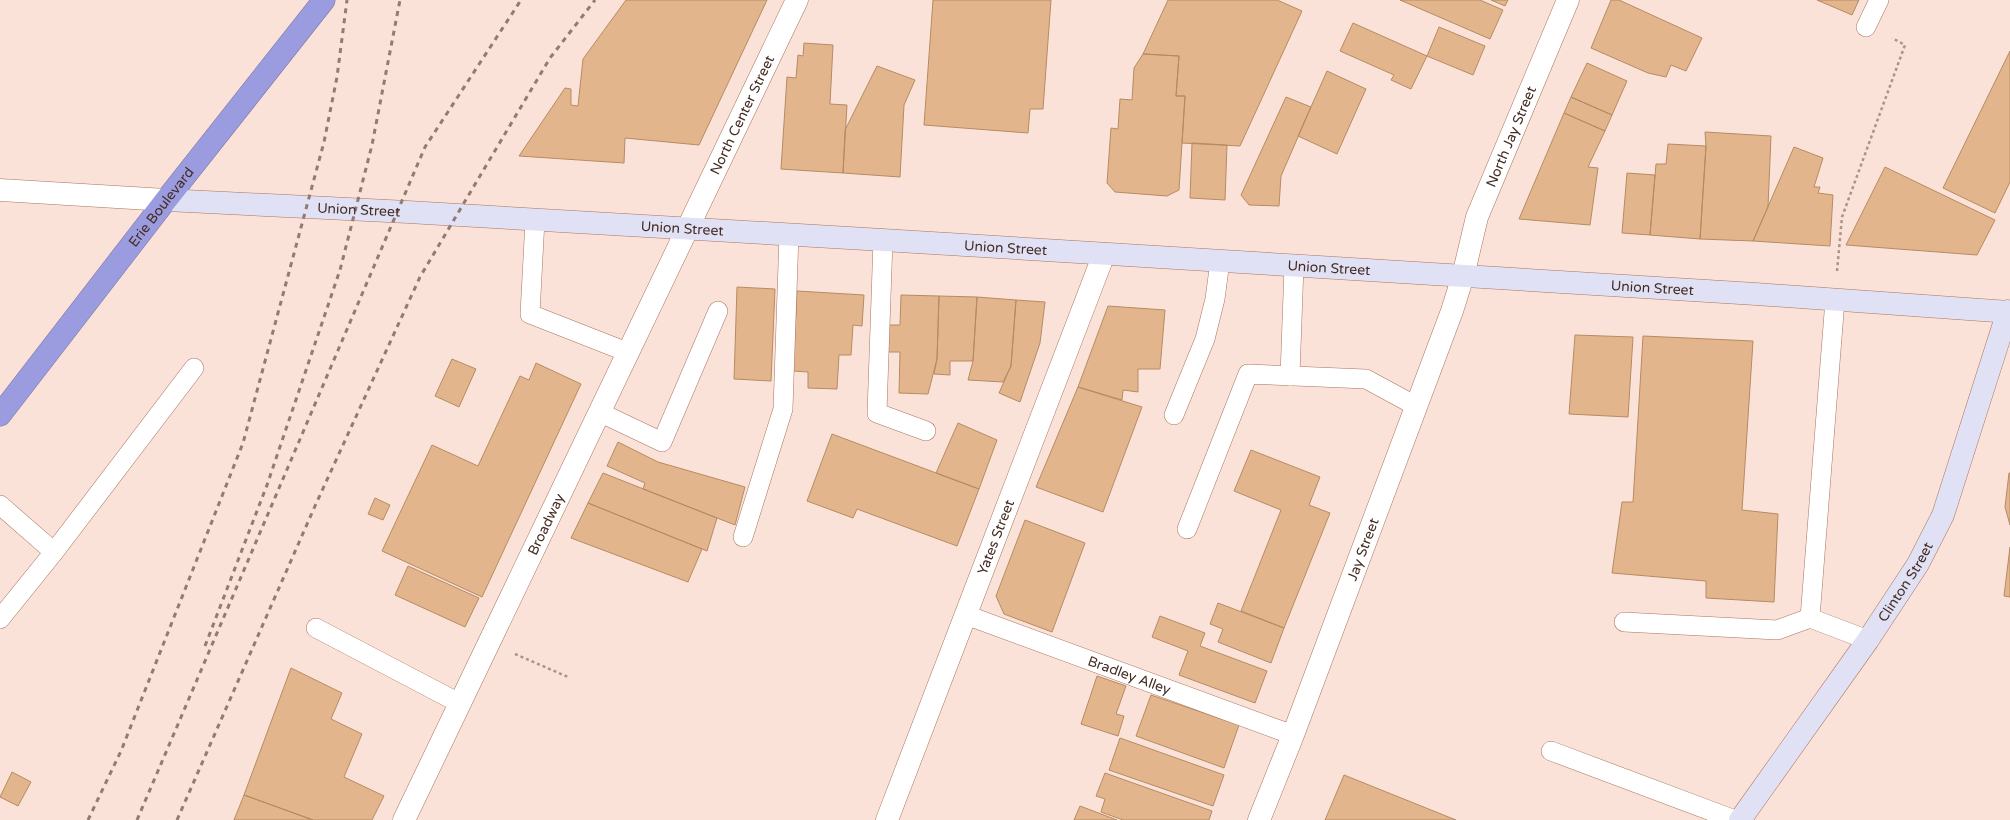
<svg xmlns="http://www.w3.org/2000/svg" width="2010" height="820" font-family="'Varela Round',sans-serif">
	<style>
		.building { fill: #e3b58c; stroke: #b68b63 }
		.lines { fill: none; stroke-linecap: round; stroke-linejoin: round }
		.lane-casing { stroke: #aa745d; stroke-width: 20 }
		.street-casing { stroke: #aa745d; stroke-width: 23 }
		.secondary-casing { stroke: #aa745d; stroke-width: 23 }
		.highway-casing { stroke: #7d749e; stroke-width: 23 }
		.path { stroke: #ab9389; stroke-width: 2.5; stroke-dasharray: 3 3; stroke-linecap: butt }
		.lane { stroke: #fff; stroke-width: 19 }
		.street { stroke: #fff; stroke-width: 22 }
		.secondary { stroke: #e1e1f5; stroke-width: 22 }
		.highway { stroke: #9b9bdf; stroke-width: 22 }
		.rail { stroke: #937b72; stroke-width: 3; stroke-dasharray: 5 5; stroke-linecap: butt }
		.labels { text-anchor: middle; dominant-baseline: central; stroke-width: 3; stroke-linejoin: round; paint-order: stroke }
		.street-label { font-size: 14px; fill: #442d24; stroke: #fff }
	</style>
	<rect width="100%" height="100%" fill="#fbe2d8"/>
	<path class="building" d="M 626,0 L 767,0 L 699,145 L 625,138 L 624,163 L 519,156 L 565,88 L 571,89 L 571,105 L 578,106 L 583,59 Z
		M 933,0 L 1051,0 L 1043,109 L 1030,109 L 1028,133 L 924,125 Z
		M 1168,0 L 1277,0 L 1302,11 L 1240,146 L 1182,143 L 1185,96 L 1176,96 L 1179,56 L 1143,54 Z
		M 1400,0 L 1480,0 L 1503,10 L 1490,39 Z
		M 1491,0 L 1508,0 L 1505,6 Z
		M 1611,0 L 1619,0 L 1702,38 L 1686,71 L 1671,65 L 1666,77 L 1648,73 L 1591,48 Z
		M 1817,0 L 1859,0 L 1852,15 Z
		M 1353,23 L 1427,56 L 1411,89 L 1391,80 L 1394,75 L 1340,51 Z
		M 1439,27 L 1485,46 L 1473,75 L 1427,56 Z
		M 804,43 L 833,45 L 830,104 L 847,105 L 843,173 L 781,169 L 787,77 L 796,78 L 798,55 L 803,56 Z
		M 2010,51 L 2010,182 L 1995,213 L 1943,188 Z
		M 1143,54 L 1179,56 L 1176,96 L 1185,96 L 1179,190 L 1167,196 L 1115,192 L 1107,183 L 1111,128 L 1118,129 L 1120,99 L 1132,100 L 1134,68 Z
		M 1587,63 L 1627,81 L 1612,115 L 1571,97 Z
		M 877,66 L 915,80 L 904,105 L 900,177 L 843,173 L 845,130 Z
		M 1327,71 L 1366,89 L 1337,154 L 1298,136 Z
		M 1286,97 L 1311,107 L 1281,176 L 1279,206 L 1249,205 L 1241,195 Z
		M 1571,97 L 1612,115 L 1605,131 L 1564,113 Z
		M 1564,113 L 1605,131 L 1588,167 L 1598,168 L 1590,225 L 1519,219 Z
		M 1705,132 L 1771,136 L 1768,207 L 1753,241 L 1700,239 L 1706,146 Z
		M 1192,143 L 1227,145 L 1225,200 L 1190,198 Z
		M 1668,144 L 1706,146 L 1700,239 L 1650,235 L 1656,164 L 1666,164 Z
		M 1794,147 L 1823,158 L 1814,187 L 1820,187 L 1818,193 L 1833,195 L 1830,246 L 1753,241 Z
		M 1885,167 L 1995,220 L 1977,255 L 1846,245 Z
		M 1627,173 L 1655,175 L 1650,235 L 1622,233 Z
		M 737,287 L 775,289 L 771,381 L 734,379 Z
		M 797,291 L 864,295 L 862,326 L 853,325 L 851,355 L 839,355 L 837,389 L 808,388 L 808,372 L 793,371 Z
		M 901,295 L 939,296 L 937,359 L 928,394 L 899,393 L 900,352 L 888,352 L 889,325 L 900,325 Z
		M 939,296 L 977,297 L 973,361 L 950,361 L 950,375 L 934,374 L 937,359 Z
		M 977,297 L 1016,300 L 1011,366 L 1003,382 L 968,380 L 973,361 Z
		M 1016,300 L 1045,302 L 1040,343 L 1020,402 L 999,393 L 1011,366 Z
		M 1108,306 L 1165,310 L 1160,369 L 1138,369 L 1138,392 L 1123,390 L 1122,400 L 1078,387 Z
		M 1575,335 L 1633,337 L 1628,417 L 1569,414 Z
		M 1643,336 L 1753,341 L 1742,510 L 1778,514 L 1774,602 L 1706,598 L 1706,581 L 1612,573 L 1622,502 L 1633,502 Z
		M 452,359 L 476,369 L 459,407 L 435,396 Z
		M 536,363 L 581,384 L 482,597 L 382,551 L 432,445 L 478,466 L 520,376 L 529,380 Z
		M 1078,387 L 1142,407 L 1103,512 L 1036,487 Z
		M 958,423 L 997,440 L 979,489 L 936,473 Z
		M 832,434 L 979,489 L 957,546 L 857,509 L 853,518 L 807,501 Z
		M 618,442 L 658,462 L 745,487 L 735,525 L 643,489 L 645,483 L 607,466 Z
		M 1251,450 L 1320,477 L 1309,505 L 1330,513 L 1284,628 L 1241,611 L 1281,510 L 1234,491 Z
		M 603,473 L 717,518 L 707,551 L 588,503 Z
		M 2009,473 L 2010,473 L 2010,525 L 2005,507 Z
		M 375,498 L 390,505 L 383,520 L 368,514 Z
		M 588,503 L 702,549 L 688,582 L 571,538 Z
		M 1025,520 L 1085,543 L 1052,632 L 1004,614 L 996,596 Z
		M 2010,547 L 2010,597 L 2004,596 Z
		M 408,566 L 479,598 L 465,627 L 395,595 Z
		M 1218,603 L 1284,628 L 1271,663 L 1218,642 L 1223,629 L 1210,624 Z
		M 1160,616 L 1205,633 L 1200,646 L 1267,671 L 1255,703 L 1179,675 L 1188,651 L 1152,637 Z
		M 291,668 L 342,693 L 331,719 L 362,734 L 344,777 L 384,796 L 372,820 L 313,820 L 244,795 Z
		M 1097,676 L 1126,686 L 1116,714 L 1124,716 L 1118,736 L 1081,724 Z
		M 1151,695 L 1239,725 L 1224,768 L 1136,736 Z
		M 1120,738 L 1224,775 L 1213,806 L 1109,770 Z
		M 12,772 L 31,782 L 18,806 L 0,797 Z
		M 1105,773 L 1212,811 L 1209,820 L 1123,820 L 1101,812 L 1105,799 L 1096,796 Z
		M 1344,775 L 1456,820 L 1325,820 Z
		M 244,795 L 313,820 L 234,820 Z
		M 1080,806 L 1117,820 L 1074,820 Z"/>
	<g class="lines">
		<defs>
			<g id="lane">
				<path d="M 1866,27 L 1879,0"/>
				<path d="M 535,220 L 530,314 L 627,352"/>
				<path d="M 883,240 L 877,413 L 926,431"/>
				<path d="M 1835,300 L 1810,618 L 1868,640"/>
				<path d="M 1290,376 L 1294,266"/>
				<path d="M 599,412 L 662,442 L 718,311"/>
				<path d="M 1174,415 L 1205,339 L 1215,299 L 1220,261"/>
				<path d="M 0,505 L 54,552 L 194,368"/>
				<path d="M 1187,529 L 1248,374 L 1366,379 L 1416,406"/>
				<path d="M 743,537 L 783,409 L 789,234"/>
				<path id="s1" d="M 966,615 L 1293,735"/>
				<path d="M 0,619 L 54,552"/>
				<path d="M 1624,622 L 1777,630 L 1810,618"/>
				<path d="M 316,628 L 459,703"/>
				<path d="M 1551,751 L 1735,820"/>
			</g>
			<g id="street">
				<path d="M 0,190 L 166,200"/>
				<path id="s2" d="M 404,820 L 797,0"/>
				<path id="s3" d="M 887,820 L 1104,254"/>
				<path id="s4" d="M 1259,820 L 1293,735 L 1452,311 L 1463,276 L 1477,217 L 1568,0"/>
			</g>
			<g id="secondary">
				<path id="s5" d="M 166,200 L 408,212 L 883,240 L 1756,294 L 2010,312"/>
				<path id="s6" d="M 1740,820 L 1868,640 L 1918,564 L 1943,515 L 2008,311"/>
			</g>
			<g id="highway">
				<path id="s7" d="M 0,415 L 166,200 L 324,0"/>
			</g>
		</defs>
		<use href="#lane" class="lane-casing"/>
		<use href="#street" class="street-casing"/>
		<use href="#secondary" class="secondary-casing"/>
		<use href="#highway" class="highway-casing"/>
		<path class="path" d="M 1837,271 L 1842,217 L 1905,45 L 1892,38
			M 515,654 L 568,677"/>
		<use href="#lane" class="lane"/>
		<use href="#street" class="street"/>
		<use href="#secondary" class="secondary"/>
		<use href="#highway" class="highway"/>
		<path class="rail" d="M 205,646 L 267,485 L 340,270 L 372,145 L 400,0
			M 88,820 L 121,751 L 243,443 L 324,142 L 337,77 L 347,0
			M 137,820 L 425,147 L 521,0
			M 177,820 L 315,506 L 420,277 L 550,58 L 595,0"/>
	</g>
	<g class="labels">
		<g class="street-label">
			<text stroke="none"><textPath href="#s2" startOffset="782">North Center Street</textPath></text>
			<text stroke="none"><textPath href="#s4" startOffset="729">North Jay Street</textPath></text>
			<text stroke="none"><textPath href="#s7" startOffset="263">Erie Boulevard</textPath></text>
			<text stroke="none"><textPath href="#s5" startOffset="193">Union Street</textPath></text>
			<text stroke="none"><textPath href="#s5" startOffset="517">Union Street</textPath></text>
			<text stroke="none"><textPath href="#s5" startOffset="841">Union Street</textPath></text>
			<text stroke="none"><textPath href="#s5" startOffset="1165">Union Street</textPath></text>
			<text stroke="none"><textPath href="#s5" startOffset="1489">Union Street</textPath></text>
			<text stroke="none"><textPath href="#s2" startOffset="328">Broadway</textPath></text>
			<text stroke="none"><textPath href="#s3" startOffset="303">Yates Street</textPath></text>
			<text stroke="none"><textPath href="#s4" startOffset="290">Jay Street</textPath></text>
			<text stroke="none"><textPath href="#s6" startOffset="290">Clinton Street</textPath></text>
			<text stroke="none"><textPath href="#s1" startOffset="174">Bradley Alley</textPath></text>
		</g>
	</g>
</svg>
